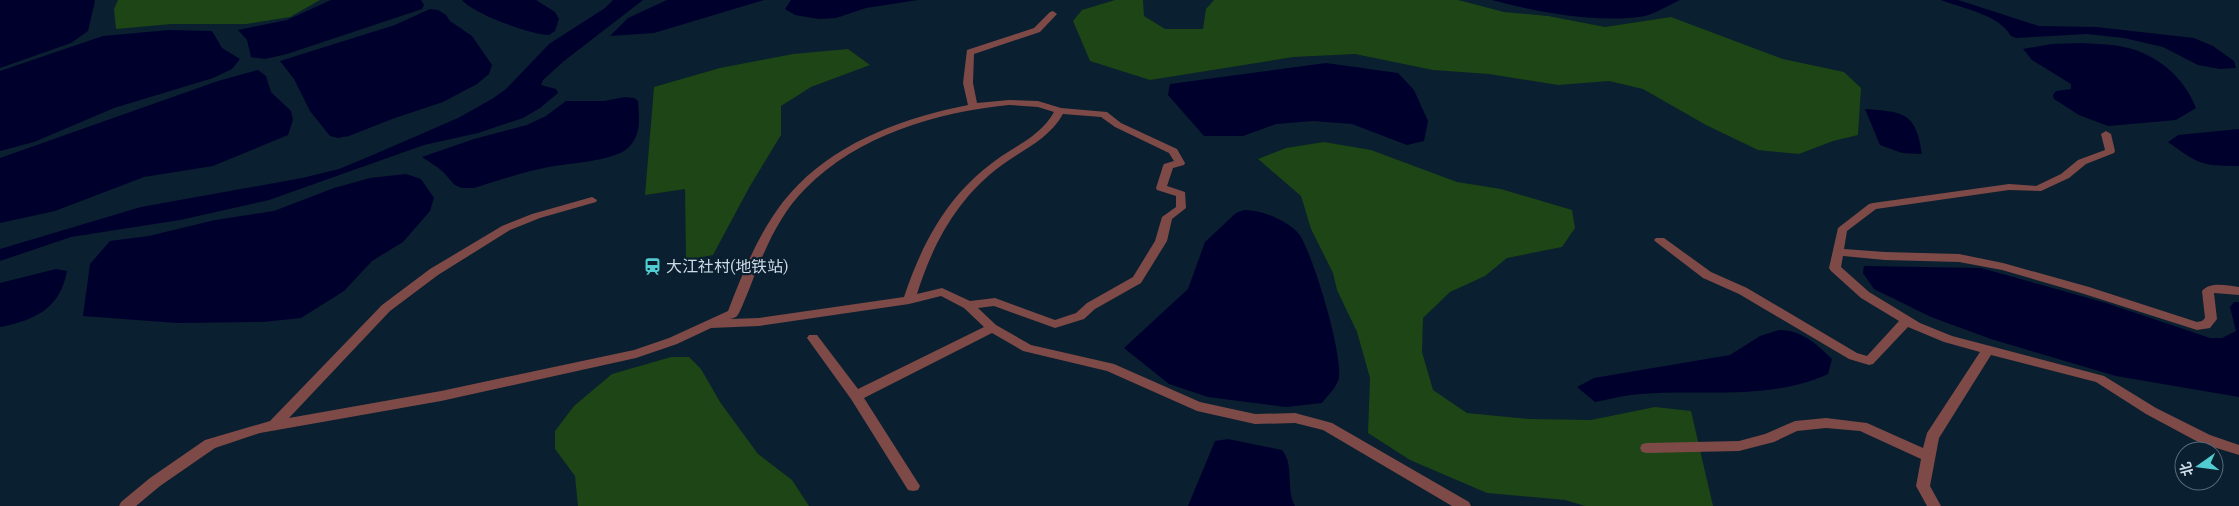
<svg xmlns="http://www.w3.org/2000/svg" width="2239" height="506" font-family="'IBM Plex Serif','Noto Sans SC',serif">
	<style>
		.green { fill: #1d4515 }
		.water { fill: #00002d }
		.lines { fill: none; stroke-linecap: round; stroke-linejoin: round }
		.minor { fill: #7e4a47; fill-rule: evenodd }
		.labels { text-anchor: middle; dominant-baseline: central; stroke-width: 4.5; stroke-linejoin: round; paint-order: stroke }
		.poi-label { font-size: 16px; fill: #cedbe6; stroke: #0a1f2f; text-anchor: start }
	</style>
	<rect width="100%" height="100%" fill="#0a1f2f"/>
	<path class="green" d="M 118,0 L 320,0 L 290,17 L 246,24 L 172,24 L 116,29 L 114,9 Z
		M 1115,0 L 1143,0 L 1144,16 L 1165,29 L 1203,29 L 1206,9 L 1214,0 L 1458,0 L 1504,12 L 1548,16 L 1605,27 L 1671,17 L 1783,59 L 1844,72 L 1861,88 L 1858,135 L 1833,141 L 1799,154 L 1758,150 L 1706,125 L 1643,89 L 1609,81 L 1558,85 L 1489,74 L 1433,70 L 1355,54 L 1293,57 L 1150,80 L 1090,61 L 1073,21 L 1082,10 Z
		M 848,49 L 870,65 L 811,87 L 781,106 L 781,135 L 750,186 L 713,255 L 686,260 L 685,189 L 645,195 L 654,87 L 720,68 L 793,54 Z
		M 1324,142 L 1371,150 L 1457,182 L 1501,189 L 1572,210 L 1575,228 L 1562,247 L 1507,258 L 1485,276 L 1450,292 L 1423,318 L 1422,352 L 1433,390 L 1467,413 L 1529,419 L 1591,420 L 1655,407 L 1691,411 L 1713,506 L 1585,506 L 1565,500 L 1487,493 L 1410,460 L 1368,433 L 1370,378 L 1357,332 L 1337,290 L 1333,273 L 1311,229 L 1301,196 L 1258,159 L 1286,148 Z
		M 671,357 L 689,357 L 701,369 L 720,402 L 758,454 L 792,480 L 809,506 L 578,506 L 575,476 L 555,449 L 555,431 L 574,406 L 612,374 Z"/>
	<path class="water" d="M 0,0 L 94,0 L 95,1 L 88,31 L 71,43 L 0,68 Z
		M 331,0 L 421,0 L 424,5 L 422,9 L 287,54 L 265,59 L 251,57 L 247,40 L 238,30 L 287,20 Z
		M 462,0 L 536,0 L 555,12 L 559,19 L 555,31 L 549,35 C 531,35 474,14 462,0 Z
		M 613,0 L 643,0 L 564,61 L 543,80 L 541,85 L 556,89 L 558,93 L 540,108 L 523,118 L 478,133 L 424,145 L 269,200 L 180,220 L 71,237 L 0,261 L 0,249 L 141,207 L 302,178 L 339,169 L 375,154 L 458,118 L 492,99 L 506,89 L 549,44 L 605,8 Z
		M 667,0 L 764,0 L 654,33 L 610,36 L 628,18 Z
		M 791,0 L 918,0 L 866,8 L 836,18 L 819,19 L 795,15 L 785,9 Z
		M 1492,0 L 1680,0 C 1669,5 1656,13 1645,16 C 1598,24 1537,12 1492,0 Z
		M 1941,0 L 1958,0 L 2039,26 L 2096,27 L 2194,38 L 2213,46 L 2234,61 L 2236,68 L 2220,69 L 2198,65 L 2163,47 L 2124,38 L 2087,34 L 2016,38 L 2011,36 C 1998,14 1964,9 1941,0 Z
		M 430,9 L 438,10 L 446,15 L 450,21 L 472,36 L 492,65 L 489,74 L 477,84 L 443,102 L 392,119 L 349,136 L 338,138 L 330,136 L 310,111 L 294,79 L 280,61 L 395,25 Z
		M 169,30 L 212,31 L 222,48 L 240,59 L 232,69 L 213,78 L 114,108 L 34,142 L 0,151 L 0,71 L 103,36 Z
		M 2081,43 C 2095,44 2111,44 2124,47 C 2157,54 2184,77 2196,108 L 2176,120 L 2108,126 L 2079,115 L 2054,99 L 2053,95 L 2056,91 L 2071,89 L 2071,84 L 2032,60 L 2023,49 L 2052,44 Z
		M 1326,63 L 1398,73 L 1414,90 L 1428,121 L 1424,141 L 1407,145 L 1352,124 L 1313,121 L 1276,124 L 1243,136 L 1204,136 L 1168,95 L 1170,84 Z
		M 258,70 L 266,76 L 271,92 L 291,111 L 293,120 L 288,135 L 213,166 L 144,177 L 55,211 L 0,223 L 0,158 L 218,81 Z
		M 625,97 L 634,98 L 638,101 C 639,117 642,135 628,148 C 613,162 565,163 544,168 C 520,173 497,181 474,188 C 453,189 455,184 443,172 C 437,166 429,162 422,157 L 474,139 L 527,125 L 546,116 L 566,101 L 604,101 Z
		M 1865,109 C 1904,112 1916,112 1922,154 L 1902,153 L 1880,145 Z
		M 2239,129 L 2239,166 L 2237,166 C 2201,166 2197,163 2168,142 L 2178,135 Z
		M 406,174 L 421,179 L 434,198 L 430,211 L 403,242 L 372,261 L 344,291 L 301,318 L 263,322 L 177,323 L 83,316 L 90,264 L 110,241 L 149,236 L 215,220 L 274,211 L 334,188 L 370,178 Z
		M 1244,210 C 1262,210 1287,220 1299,234 C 1312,251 1346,362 1338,381 C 1335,389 1327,396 1322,403 L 1286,407 L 1208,397 L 1169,384 L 1124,348 L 1188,289 L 1205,242 L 1236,213 Z
		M 1864,266 L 1981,268 L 2106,303 L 2210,338 L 2222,338 L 2236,331 L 2230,307 L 2234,302 L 2239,302 L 2239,397 L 2116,376 L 1991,339 L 1931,317 L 1874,289 L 1863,273 Z
		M 56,269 L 67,271 C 60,309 35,320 0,327 L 0,283 Z
		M 1779,330 C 1801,330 1816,343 1832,359 L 1828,374 C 1769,401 1703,389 1640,394 C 1625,395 1610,399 1595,402 L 1577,387 L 1594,378 L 1730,355 L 1760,336 Z
		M 1228,439 L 1282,450 C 1295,466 1285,488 1295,506 L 1188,506 L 1215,441 Z"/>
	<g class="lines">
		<path class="minor" d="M 1053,11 L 1057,14 L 1040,32 L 974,54 L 973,83 L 977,103 L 1009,100 L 1038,101 L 1061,108 L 1107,112 L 1121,123 L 1177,149 L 1185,163 L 1184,165 L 1173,168 L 1167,186 L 1185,192 L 1186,208 L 1172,219 L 1167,241 L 1141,283 L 1095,309 L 1084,319 L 1055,328 L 994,306 L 978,308 L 996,325 L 1031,345 L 1114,364 L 1200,402 L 1255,414 L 1295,413 L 1332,423 L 1469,502 L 1471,506 L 1452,506 L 1323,430 L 1295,423 L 1255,424 L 1197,411 L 1107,371 L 1023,351 L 992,333 L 864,398 L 920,486 L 918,490 L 913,491 L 908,490 L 851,399 L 807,338 L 809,335 L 817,335 L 858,389 L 984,327 L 964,308 L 941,296 L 909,304 L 759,326 L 711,328 L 677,344 L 636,358 L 441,401 L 260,433 L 215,448 L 160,486 L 136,506 L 119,506 L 121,502 L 150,478 L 205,440 L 270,421 L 382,305 L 430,269 L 502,226 L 532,214 L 592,197 L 597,200 L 596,202 L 540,218 L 510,230 L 438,275 L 390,311 L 289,418 L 441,391 L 634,350 L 669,338 L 728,311 C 745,267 764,219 798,185 C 842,140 907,117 968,105 L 963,83 L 967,50 L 1034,28 L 1050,12 ZM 1009,105 L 1038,107 L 1054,112 C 1039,139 1009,148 987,167 C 945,200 921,246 904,297 L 759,318 L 730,319 C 732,318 735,318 737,316 C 741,313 759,262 764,253 C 774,230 787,207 805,189 C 858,135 937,112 1009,105 ZM 1063,114 L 1101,117 L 1115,127 L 1169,153 L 1174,161 L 1164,164 L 1163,166 L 1156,188 L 1157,190 L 1176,196 L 1176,207 L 1162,217 L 1155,241 L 1133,277 L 1087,303 L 1076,313 L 1055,320 L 995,298 L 970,301 L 942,288 L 917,294 C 933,243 958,197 1002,165 C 1024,149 1049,139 1063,114 Z
			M 2106,131 L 2111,134 L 2115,151 L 2114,153 L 2086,164 L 2069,178 L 2041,191 L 2009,190 L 1876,209 L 1847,231 L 1844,249 L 1885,252 L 1959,254 L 2003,263 L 2089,287 L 2197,322 L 2202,321 L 2205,318 L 2202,291 C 2211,281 2227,286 2239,287 L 2239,295 L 2214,293 L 2217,319 L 2210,328 L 2197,330 L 2081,293 L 2002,270 L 1959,262 L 1885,260 L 1843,256 L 1841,267 L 1869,292 L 1920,323 L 1952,336 L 2104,376 L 2156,408 L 2210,435 L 2239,445 L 2239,455 L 2200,443 L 2146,414 L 2096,382 L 1991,355 L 1939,438 L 1930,486 L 1941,506 L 1927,506 L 1916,486 L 1921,459 L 1860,431 L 1826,428 L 1797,431 L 1774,442 L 1739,451 L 1647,453 L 1642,452 L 1640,448 L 1642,444 L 1647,443 L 1739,441 L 1765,434 L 1795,421 L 1826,418 L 1867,423 L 1923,448 L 1927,433 L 1980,352 L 1944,342 L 1908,327 L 1873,364 L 1869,365 L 1849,359 L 1739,294 L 1703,278 L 1656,242 L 1654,240 L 1656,238 L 1664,238 L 1711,272 L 1747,288 L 1857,353 L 1867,356 L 1899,321 L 1861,298 L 1831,271 L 1829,268 L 1838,228 L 1869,204 L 1873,203 L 2009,184 L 2036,186 L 2061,174 L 2078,160 L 2105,150 L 2101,134 Z"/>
	</g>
	<defs>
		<symbol id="station-bare" viewBox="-9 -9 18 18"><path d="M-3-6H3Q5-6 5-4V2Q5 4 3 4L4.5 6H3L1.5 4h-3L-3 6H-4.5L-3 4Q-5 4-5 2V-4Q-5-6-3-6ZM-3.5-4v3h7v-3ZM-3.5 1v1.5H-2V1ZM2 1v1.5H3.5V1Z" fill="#51ccd1" stroke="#0a1f2f" stroke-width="2.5" paint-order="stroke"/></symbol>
	</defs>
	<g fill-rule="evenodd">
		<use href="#station-bare" x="640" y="254" width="25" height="25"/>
	</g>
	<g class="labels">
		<g class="poi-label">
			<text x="666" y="266">大江社村(地铁站)</text>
		</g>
	</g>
	<g transform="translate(2199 466) rotate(256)"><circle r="24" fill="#0a1f2f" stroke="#586a78"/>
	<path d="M0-4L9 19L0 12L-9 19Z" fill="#51ccd1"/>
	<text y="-8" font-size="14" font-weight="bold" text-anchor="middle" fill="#cedbe6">北</text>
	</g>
</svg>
